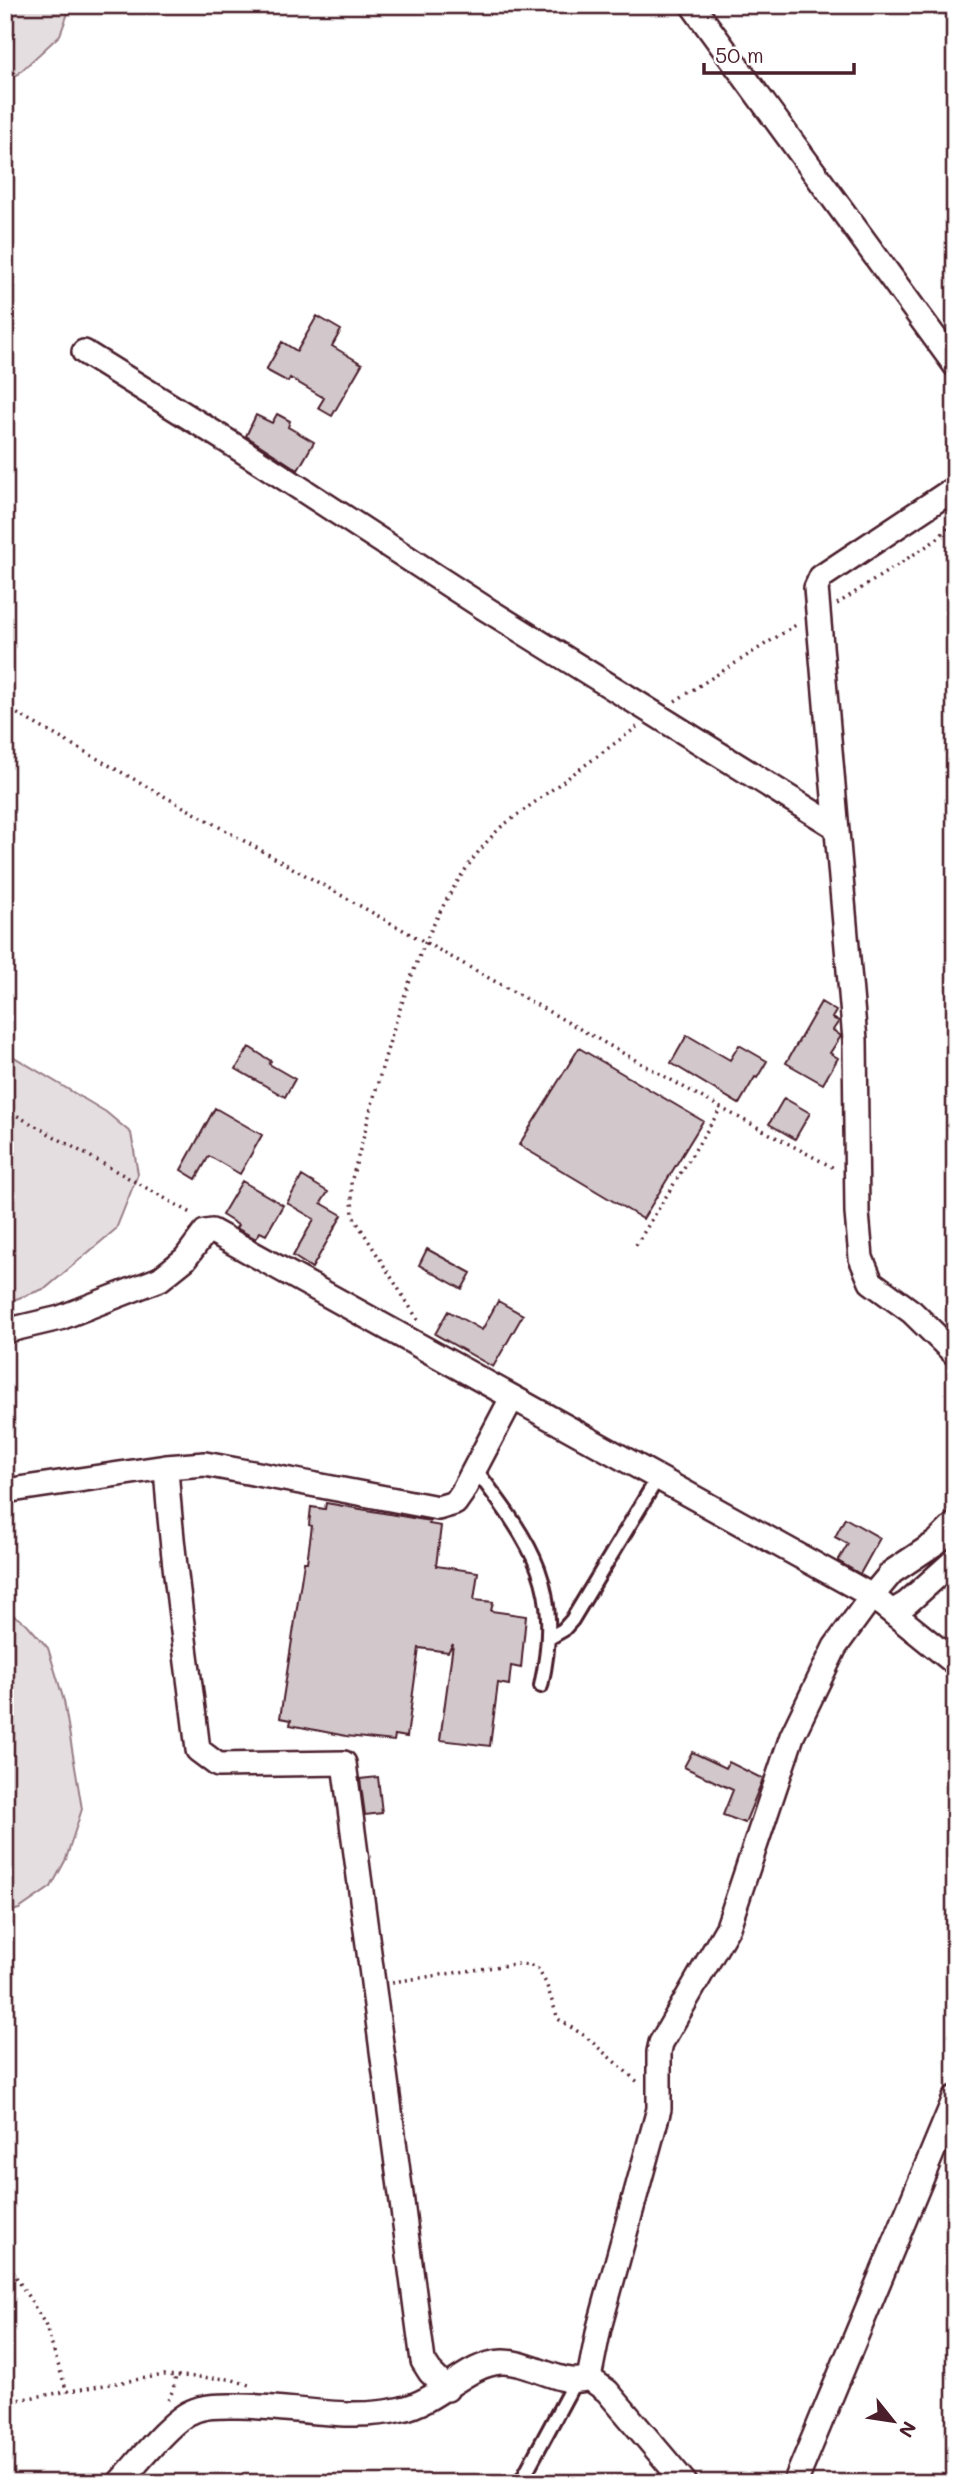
<svg xmlns="http://www.w3.org/2000/svg" width="960" height="2488" font-family="Mali,sans-serif">
	<style>
		.green { fill: #e5dee0; stroke: #987e86; stroke-width: 2 }
		.building { fill: #d2c7cb; stroke: #4a1f2b; stroke-width: 2 }
		.lines { fill: none; stroke-linecap: round; stroke-linejoin: round }
		.service-casing { stroke: #4a1f2b; stroke-width: 18 }
		.minor-casing { stroke: #4a1f2b; stroke-width: 28 }
		.path { stroke: #4a1f2b; stroke-width: 3.5; stroke-dasharray: 2 5; stroke-linecap: butt }
		.service { stroke: #fff; stroke-width: 12 }
		.minor { stroke: #fff; stroke-width: 23 }
	</style>
	<rect width="100%" height="100%" fill="#fff"/>
	<filter id="ink" filterUnits="userSpaceOnUse"><feTurbulence type="fractalNoise" baseFrequency=".0143" numOctaves="2"/><feDisplacementMap in="SourceGraphic" scale="14" xChannelSelector="R" yChannelSelector="G"/><feConvolveMatrix kernelMatrix="1 2 1 2 8 2 1 2 1" color-interpolation-filters="sRGB"/></filter>
	<g filter="url(#ink)">
		<path class="green" d="M 5,5 L 71,5 L 60,35 L 5,86 Z
			M 5,1054 L 14,1057 L 106,1112 L 131,1133 L 138,1174 L 116,1229 L 46,1288 L 5,1303 Z
			M 5,1610 L 27,1624 L 48,1648 L 64,1701 L 82,1809 L 66,1859 L 51,1887 L 19,1909 L 5,1913 Z"/>
		<path class="building" d="M 317,316 L 341,330 L 332,346 L 362,364 L 332,416 L 318,408 L 324,398 L 290,378 L 288,382 L 266,370 L 282,342 L 297,351 Z
			M 277,414 L 290,421 L 288,427 L 314,442 L 298,470 L 246,436 L 256,415 L 272,423 Z
			M 821,1002 L 836,1011 L 832,1018 L 839,1021 L 833,1030 L 841,1036 L 830,1053 L 838,1058 L 823,1084 L 786,1063 Z
			M 687,1035 L 730,1060 L 739,1045 L 767,1061 L 757,1078 L 755,1077 L 739,1104 L 671,1063 Z
			M 249,1047 L 271,1061 L 269,1064 L 295,1079 L 285,1097 L 236,1069 Z
			M 579,1048 L 703,1121 L 643,1219 L 519,1145 Z
			M 784,1098 L 810,1113 L 795,1139 L 769,1124 Z
			M 215,1108 L 262,1135 L 240,1174 L 209,1156 L 196,1179 L 181,1170 Z
			M 302,1176 L 328,1192 L 321,1203 L 342,1215 L 312,1268 L 293,1256 L 314,1219 L 287,1203 Z
			M 242,1181 L 283,1205 L 266,1235 L 260,1232 L 256,1239 L 236,1228 L 238,1225 L 222,1215 Z
			M 427,1249 L 471,1273 L 462,1289 L 419,1265 Z
			M 498,1301 L 523,1315 L 493,1367 L 435,1334 L 448,1311 L 482,1330 Z
			M 326,1503 L 430,1521 L 429,1524 L 441,1526 L 436,1566 L 478,1572 L 474,1600 L 493,1602 L 491,1611 L 526,1616 L 521,1668 L 511,1666 L 509,1685 L 498,1683 L 490,1746 L 440,1740 L 453,1644 L 448,1652 L 419,1648 L 407,1737 L 395,1735 L 394,1741 L 346,1736 L 290,1725 L 291,1720 L 280,1718 L 304,1562 L 307,1562 L 312,1526 L 309,1525 L 311,1507 L 325,1509 Z
			M 845,1518 L 880,1538 L 860,1574 L 838,1561 L 848,1544 L 835,1537 Z
			M 692,1752 L 726,1768 L 729,1762 L 763,1779 L 745,1823 L 723,1815 L 733,1790 L 684,1767 Z
			M 378,1777 L 382,1813 L 365,1815 L 360,1779 Z"/>
		<g class="lines">
			<defs>
				<path id="service" d="M 475,1469 C 533,1546 563,1585 541,1686
					M 549,1638 L 563,1630 L 572,1620 L 657,1479
					M 520,2483 L 575,2381"/>
				<path id="minor" d="M 692,5 L 955,365
					M 84,352 L 232,444 L 483,607 L 836,827
					M 955,488 L 821,577 L 816,588 L 855,1040 L 857,1213 L 861,1258 L 871,1282 L 912,1312 L 955,1354
					M 5,1331 L 60,1318 L 160,1279 L 185,1259 L 205,1232 L 212,1231 L 872,1596 L 955,1663
					M 166,1467 C 172,1562 187,1656 198,1750 L 218,1765 L 344,1763 L 423,2361 L 430,2372 L 447,2389
					M 5,1491 L 166,1467 L 205,1464 L 438,1508 L 455,1503 L 462,1493 L 512,1398
					M 892,1612 L 907,1603 L 955,1560
					M 589,2378 L 599,2328 L 659,2109 L 659,2052 L 661,2043 L 728,1927 L 792,1736 L 835,1647 L 872,1596 L 892,1572 L 937,1542 L 955,1524
					M 119,2483 C 136,2465 170,2421 191,2412 C 205,2405 223,2406 238,2406 C 293,2406 348,2422 402,2409 C 439,2401 468,2363 502,2362 C 530,2361 563,2388 589,2378 L 607,2391 L 685,2483
					M 795,2483 L 955,2098"/>
			</defs>
			<use href="#service" class="service-casing"/>
			<use href="#minor" class="minor-casing"/>
			<path class="path" d="M 837,604 L 936,540 L 950,526
				M 675,701 L 799,623
				M 5,707 L 721,1108 L 836,1169
				M 5,1109 L 193,1214
				M 636,1245 L 721,1108
				M 418,1320 L 353,1216 L 351,1182 C 384,1066 413,913 501,827 L 637,727
				M 392,1982 L 515,1964 L 529,1965 L 538,1969 L 546,1983 L 558,2019 L 585,2036 L 640,2084
				M 5,2259 L 45,2324 L 67,2392
				M 168,2400 L 173,2390 L 176,2376
				M 5,2402 L 164,2375 L 230,2379 L 249,2385
				M 92,2483 L 99,2475"/>
			<use href="#service" class="service"/>
			<use href="#minor" class="minor"/>
		</g>
	</g>
	<rect width="960" height="2488" fill="none" stroke="#fff" stroke-width="28"/>
	<rect x="14" y="14" width="932" height="2460" fill="none" stroke="#4a1f2b" stroke-width="2.5" filter="url(#ink)"/>
	<g transform="translate(893 2421) rotate(120)" stroke="#ffffff" stroke-width="5" paint-order="stroke">
	<path d="M0-5L12 26L0 18L-12 26Z" fill="#4a1f2b"/>
	<text y="-10" font-size="19" font-weight="bold" text-anchor="middle" fill="#4a1f2b">N</text>
	</g>
	<path d="M704 63v10h150v-10" fill="none" stroke="#4a1f2b" stroke-width="3.5"/>
	<text x="715" y="63" font-size="21" fill="#4a1f2b" stroke="#ffffff" stroke-width="5" paint-order="stroke">50 m</text>
</svg>
